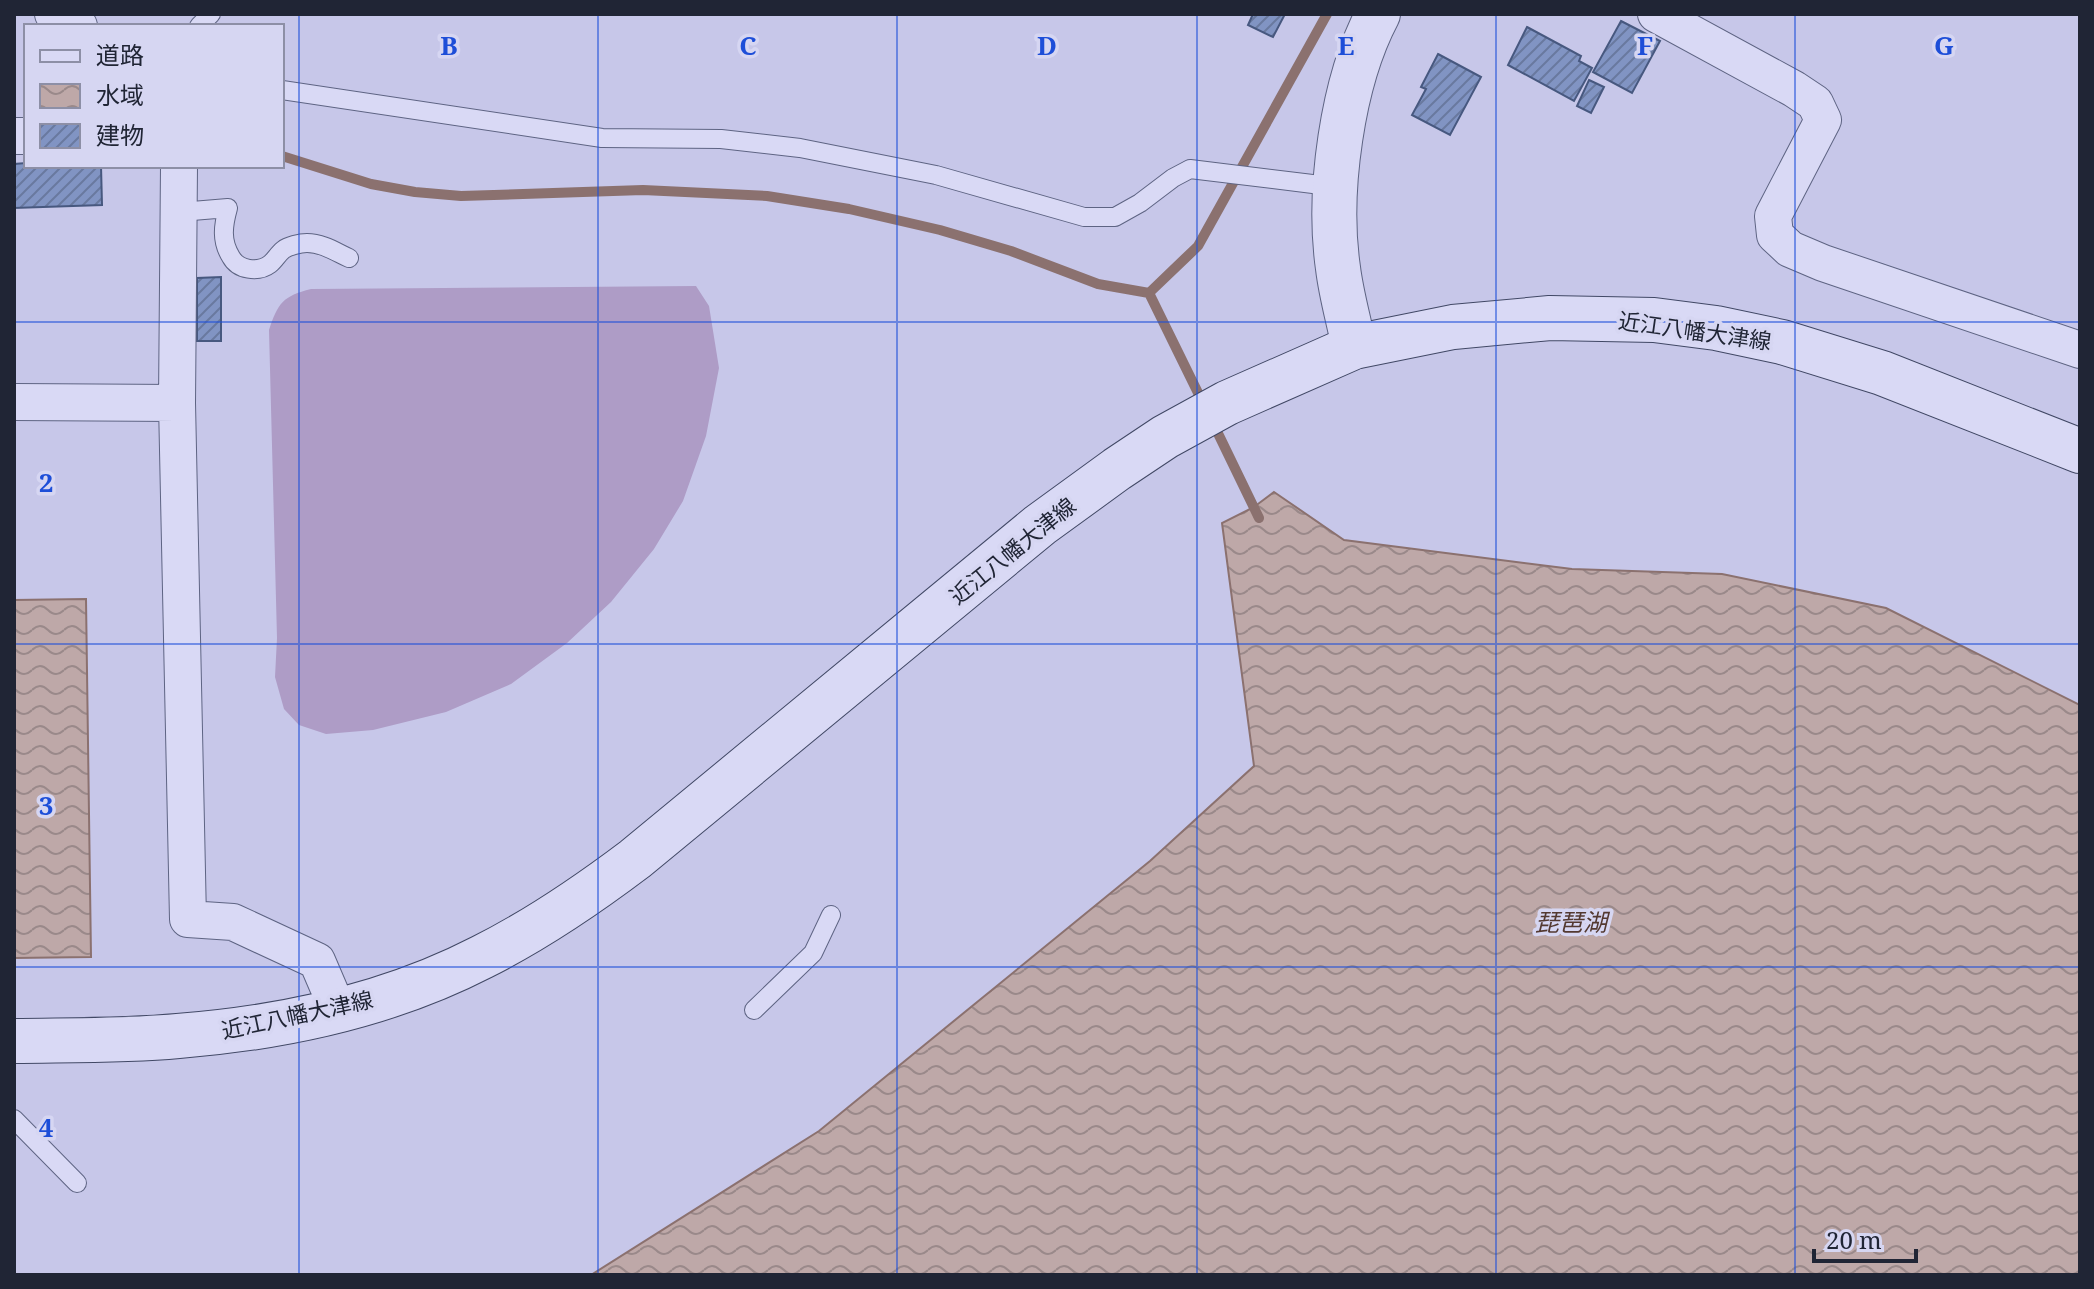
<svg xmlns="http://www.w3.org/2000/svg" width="2094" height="1289" font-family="'Noto Serif','Noto Sans JP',serif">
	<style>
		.pitch { fill: #ae9cc6 }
		.water { fill: url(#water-waves); stroke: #8b716f; stroke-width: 2 }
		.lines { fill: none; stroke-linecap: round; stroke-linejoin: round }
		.stream { stroke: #8b716f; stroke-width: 10 }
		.building { fill: url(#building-hatch); stroke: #47587f; stroke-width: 2 }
		.service-casing { stroke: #5e6483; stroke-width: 20 }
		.minor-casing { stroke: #5e6483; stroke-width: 38 }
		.tertiary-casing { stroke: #5e6483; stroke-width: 46 }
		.secondary-casing { stroke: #414865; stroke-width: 46 }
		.service { stroke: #d9d9f5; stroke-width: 18 }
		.minor { stroke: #d9d9f5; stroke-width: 36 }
		.tertiary { stroke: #d9d9f5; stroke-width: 44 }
		.secondary { stroke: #d9d9f5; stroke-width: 44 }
		.grid { fill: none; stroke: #1d4ed8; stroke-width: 2; stroke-opacity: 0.55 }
		.labels { text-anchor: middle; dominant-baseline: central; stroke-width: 7; stroke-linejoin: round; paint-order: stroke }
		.street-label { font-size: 22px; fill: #202535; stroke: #d6d6f2 }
		.water-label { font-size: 24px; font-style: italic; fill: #533931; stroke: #d6d6f2 }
		.grid-label { font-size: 26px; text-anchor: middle; font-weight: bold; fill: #1d4ed8; stroke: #d6d6f2; stroke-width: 7; stroke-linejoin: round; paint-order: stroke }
	</style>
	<defs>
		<pattern id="water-waves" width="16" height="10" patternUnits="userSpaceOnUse" patternTransform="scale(2)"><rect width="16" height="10" fill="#bea8a8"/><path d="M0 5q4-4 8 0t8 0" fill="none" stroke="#9a898a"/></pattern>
		<pattern id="building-hatch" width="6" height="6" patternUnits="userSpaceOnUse" patternTransform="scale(2)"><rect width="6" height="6" fill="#8194c3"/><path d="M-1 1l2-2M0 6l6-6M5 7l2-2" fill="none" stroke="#69799f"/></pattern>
	</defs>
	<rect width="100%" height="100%" fill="#c7c7e9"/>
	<path class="pitch" d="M 696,286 L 709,306 L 719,368 L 706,436 L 683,501 L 654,549 L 611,602 L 567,643 L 511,684 L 446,712 L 373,730 L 326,734 L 299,725 L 284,709 L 275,677 L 277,638 L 269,330 C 278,303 283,296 311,289 Z"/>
	<path class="water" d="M 1274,492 L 1344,540 L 1572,569 L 1722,574 L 1886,608 L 2080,705 L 2080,1275 L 591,1275 L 819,1131 L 1150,861 L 1254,766 L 1222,523 L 1254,507 Z
		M 86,599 L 91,957 L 14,958 L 14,600 Z"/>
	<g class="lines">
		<path class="stream" d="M 282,156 L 371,184 L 415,192 L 461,196 L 643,190 L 767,196 L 849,209 L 940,230 L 1011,251 L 1098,284 L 1149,293
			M 1149,293 L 1203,403
			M 1149,293 L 1198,246 L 1327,14
			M 1212,421 L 1259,518"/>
	</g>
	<path class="building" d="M 1253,14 L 1285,14 L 1273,37 L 1248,25 Z
		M 1621,21 L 1660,41 L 1632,93 L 1593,72 Z
		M 1527,27 L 1581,56 L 1579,61 L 1592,68 L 1574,101 L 1508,65 Z
		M 1438,54 L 1481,77 L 1450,135 L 1412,115 L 1426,89 L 1421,87 Z
		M 1589,80 L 1604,87 L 1591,113 L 1577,106 Z
		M 26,163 L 26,166 L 101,166 L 102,205 L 14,208 L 14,164 Z
		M 221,277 L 221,341 L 197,341 L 197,278 Z"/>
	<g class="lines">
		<defs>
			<path id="service" d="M 199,26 L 211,14
				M 282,90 L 602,138 L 721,139 L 800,148 L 936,175 L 1084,217 L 1115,217 L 1140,203 L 1173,178 L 1190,169 L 1337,187
				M 180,212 L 228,208 C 223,226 221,241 231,257 C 238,270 258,273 270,264 C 275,260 278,254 283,250 C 288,246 300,243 307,243 C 322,243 336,252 349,258
				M 754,1010 L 813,953 L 831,915
				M 14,1119 L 77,1183"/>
			<path id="minor" d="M 53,14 L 79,26
				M 1656,14 L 1794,89 L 1815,103 L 1823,120 L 1773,216 L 1775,235 L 1790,249 L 1823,263 L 2080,350
				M 14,136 L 26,136
				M 179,166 L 177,403 L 188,919 L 233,922 L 317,961 L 338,1010
				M 14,402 L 177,403"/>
			<path id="tertiary" d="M 1354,347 C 1349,321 1341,294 1338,268 C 1327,192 1342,82 1378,14"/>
			<path id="secondary" d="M 14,1041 C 68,1040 124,1041 178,1036 C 281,1028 389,1005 482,957 C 536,930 586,896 635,859 L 1040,525 L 1117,469 L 1165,437 L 1227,403 L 1354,347 L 1453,327 L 1550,318 L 1654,320 L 1716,328 L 1782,342 L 1882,373 L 2080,451"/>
		</defs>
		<use href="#service" class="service-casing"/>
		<use href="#minor" class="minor-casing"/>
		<use href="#tertiary" class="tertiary-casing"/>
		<use href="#secondary" class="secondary-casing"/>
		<use href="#service" class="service"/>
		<use href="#minor" class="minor"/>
		<use href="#tertiary" class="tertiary"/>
		<use href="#secondary" class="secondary"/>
	</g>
	<path class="grid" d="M 299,14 L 299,1275M 598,14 L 598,1275M 897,14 L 897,1275M 1197,14 L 1197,1275M 1496,14 L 1496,1275M 1795,14 L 1795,1275M 14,322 L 2080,322M 14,644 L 2080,644M 14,967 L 2080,967"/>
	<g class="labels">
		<g class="street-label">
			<text transform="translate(1695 330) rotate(8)">近江八幡大津線</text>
			<text transform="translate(1012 550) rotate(-39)">近江八幡大津線</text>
			<text transform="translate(297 1014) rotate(-12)">近江八幡大津線</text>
		</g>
		<g class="water-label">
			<text x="1571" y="921">琵琶湖</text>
		</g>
	</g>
	<g class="grid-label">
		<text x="449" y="55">B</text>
		<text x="748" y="55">C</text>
		<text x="1047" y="55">D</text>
		<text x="1346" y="55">E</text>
		<text x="1645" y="55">F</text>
		<text x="1944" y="55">G</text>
		<text x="46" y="492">2</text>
		<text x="46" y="815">3</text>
		<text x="46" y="1137">4</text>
	</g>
	<rect width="2094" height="1289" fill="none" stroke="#202535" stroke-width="32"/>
	<rect x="24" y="24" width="260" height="144" fill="#d6d6f2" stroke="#8d8fa6" stroke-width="2"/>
	<rect x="40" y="50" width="40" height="12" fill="#d9d9f5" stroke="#8d8fa6" stroke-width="2"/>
	<text x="96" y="64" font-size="24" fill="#202535">道路</text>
	<rect x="40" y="84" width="40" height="24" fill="url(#water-waves)" stroke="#8d8fa6" stroke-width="2"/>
	<text x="96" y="104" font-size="24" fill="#202535">水域</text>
	<rect x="40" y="124" width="40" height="24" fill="url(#building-hatch)" stroke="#8d8fa6" stroke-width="2"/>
	<text x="96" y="144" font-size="24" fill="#202535">建物</text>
	<path d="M1814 1249v12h102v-12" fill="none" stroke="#202535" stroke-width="4"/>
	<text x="1826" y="1249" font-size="24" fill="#202535" stroke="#d6d6f2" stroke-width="6" paint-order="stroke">20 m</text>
</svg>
